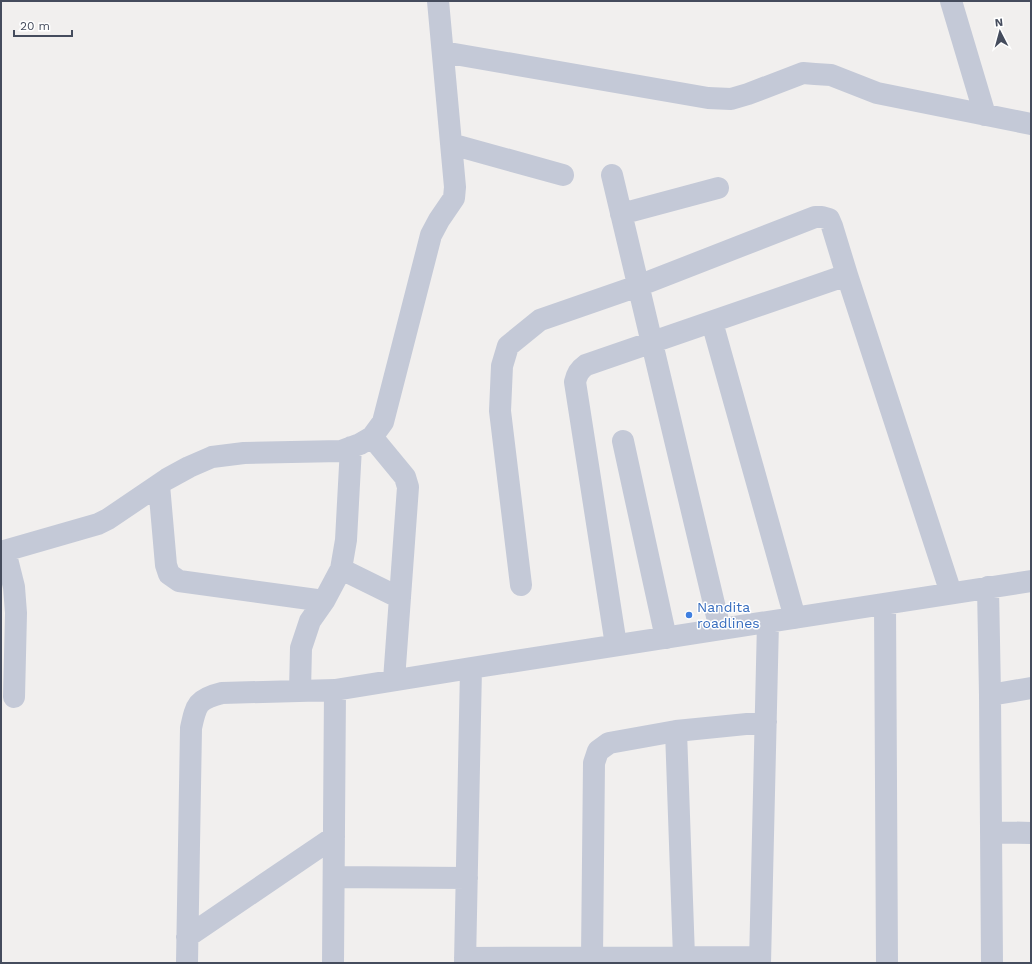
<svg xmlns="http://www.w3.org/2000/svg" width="1032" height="964" font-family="'Work Sans',sans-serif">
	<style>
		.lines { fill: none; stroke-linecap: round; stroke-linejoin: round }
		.street { stroke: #c4c9d7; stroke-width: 22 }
		.shop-dot { fill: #3f7fe0; stroke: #fff; stroke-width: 1.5 }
		.labels { text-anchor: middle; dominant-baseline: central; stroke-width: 3; stroke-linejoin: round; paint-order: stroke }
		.shop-label { font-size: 14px; fill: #366cbe; stroke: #fff; text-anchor: start }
	</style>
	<rect width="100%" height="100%" fill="#f1efee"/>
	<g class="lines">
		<path class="street" d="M 951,1 L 985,115
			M 443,52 L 708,98 L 731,99 L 748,94 L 803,73 L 815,74 L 831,75 L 877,93 L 1031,124
			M 451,144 L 563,175
			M 612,175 L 720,629
			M 621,214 L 718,188
			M 712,322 L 795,618
			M 372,437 L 405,477 L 408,487 L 394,680
			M 623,441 L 666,638
			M 159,485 L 166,565 L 169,574 L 179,581 L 324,601
			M 5,551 L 14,587 L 16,613 L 14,697
			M 1,552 L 98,524 L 108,519 L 167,479 L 189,467 L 212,457 L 244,453 L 341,451 L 360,444 L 372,437 L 383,422 L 431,235 L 439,220 L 454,198 L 455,187 L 438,1
			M 341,569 L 400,598
			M 521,585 L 500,411 L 502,366 L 508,346 L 540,320 L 638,286 L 815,217 L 822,217 L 829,219 L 832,226 L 847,275 L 951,593
			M 988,587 L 990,695
			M 885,604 L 887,963
			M 616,645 L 575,382 C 577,374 579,370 586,365 L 847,275
			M 300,691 L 301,648 L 310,621 L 324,601 L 341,569 L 346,540 L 351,447
			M 676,731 L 684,957
			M 991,832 L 1031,833
			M 334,877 L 467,878
			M 187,937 L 334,837
			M 592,957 L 594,763 L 598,751 L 609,743 L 676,731 L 766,722
			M 465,958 L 760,957
			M 187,963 L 191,728 C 196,705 197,699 222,693 L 335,690
			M 333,963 L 335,690 L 471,668
			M 465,963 L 471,668 L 1031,581
			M 760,963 L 768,622
			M 992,963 L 990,695 L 1031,688"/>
	</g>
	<circle class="shop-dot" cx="689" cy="615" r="4"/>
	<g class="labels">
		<g class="shop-label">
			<text x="697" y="607">Nandita<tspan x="697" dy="16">roadlines</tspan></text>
		</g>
	</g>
	<rect width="1032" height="964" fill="none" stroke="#454c5d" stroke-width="4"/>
	<g transform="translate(1000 32) rotate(354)" stroke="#ffffff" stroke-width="3" paint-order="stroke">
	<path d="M0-3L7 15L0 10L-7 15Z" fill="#454c5d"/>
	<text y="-6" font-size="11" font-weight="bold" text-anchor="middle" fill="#454c5d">N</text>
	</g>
	<path d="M14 30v6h58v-6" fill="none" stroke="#454c5d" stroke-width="2"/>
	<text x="20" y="30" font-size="12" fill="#454c5d" stroke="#ffffff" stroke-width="3" paint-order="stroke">20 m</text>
</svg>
